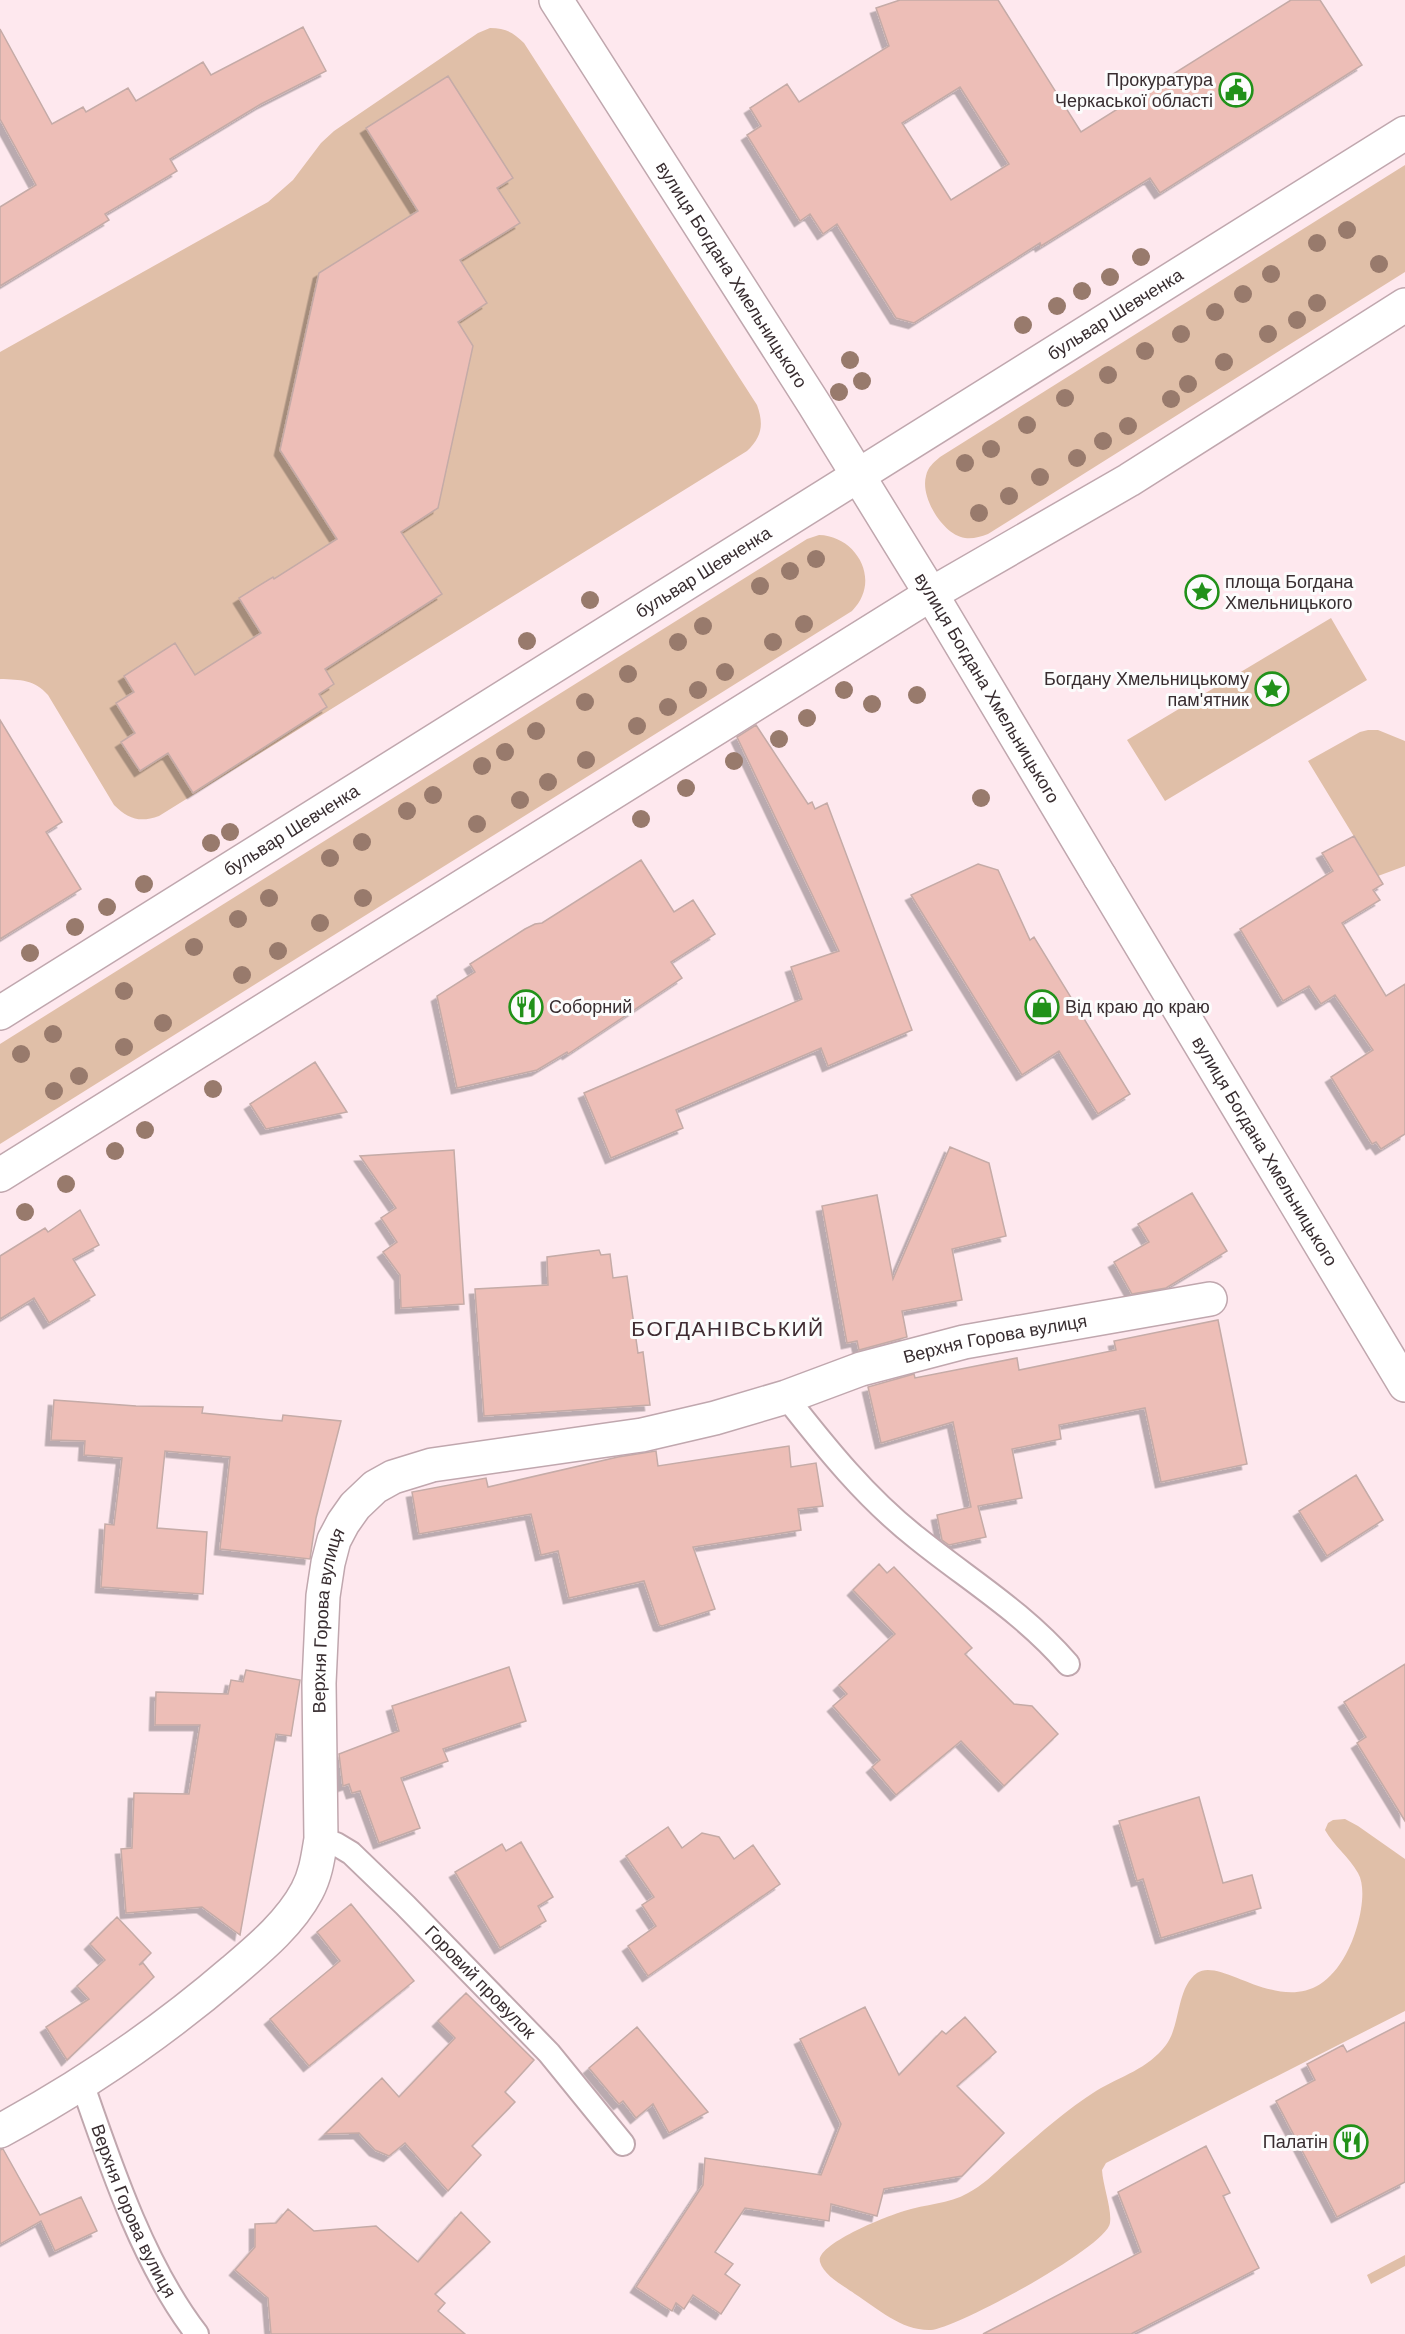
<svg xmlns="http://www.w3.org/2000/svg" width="1405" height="2334" font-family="Helvetica,sans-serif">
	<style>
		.green { fill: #e0bfa8 }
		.building { fill: #edbeb7; stroke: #c5aba7; stroke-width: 1.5; fill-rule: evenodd; filter: url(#shadow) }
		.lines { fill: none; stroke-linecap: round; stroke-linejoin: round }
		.service-casing { stroke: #c0a7ae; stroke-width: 26 }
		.pedestrian-casing { stroke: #c0a7ae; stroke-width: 36 }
		.minor-casing { stroke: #c0a7ae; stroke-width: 36 }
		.secondary-casing { stroke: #c0a7ae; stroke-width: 36 }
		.service { stroke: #fff; stroke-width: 22 }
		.pedestrian { stroke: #fff; stroke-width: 33 }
		.minor { stroke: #fff; stroke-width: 33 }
		.secondary { stroke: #fff; stroke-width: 33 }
		.tree { fill: #987a6c }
		.labels { text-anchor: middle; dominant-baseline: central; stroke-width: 6; stroke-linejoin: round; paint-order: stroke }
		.poi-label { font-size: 18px; fill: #382d30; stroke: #fcfcfc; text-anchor: end }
		.street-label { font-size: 18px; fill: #382d30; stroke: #fcfcfc }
		.quarter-label { font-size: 21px; letter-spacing: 1.5px; fill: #402c32; stroke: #fcfcfc }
	</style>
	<defs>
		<filter id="shadow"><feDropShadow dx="-5.5" dy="5.5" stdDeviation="0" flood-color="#0004"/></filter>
	</defs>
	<rect width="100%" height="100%" fill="#fee8ee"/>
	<path class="green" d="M 490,28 C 505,28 513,32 524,43 L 757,405 C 764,424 762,437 747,451 L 159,816 C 140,823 128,819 114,805 L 48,695 C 34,679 21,680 0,679 L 0,352 L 268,202 L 293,180 L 321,143 L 334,131 L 478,33 Z
		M 1405,165 L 1405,272 L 988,534 C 980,537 973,539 965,538 C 943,535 920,497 926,476 C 928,467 933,463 940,457 Z
		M 819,535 C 857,536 882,581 852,611 L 0,1144 L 0,1044 L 807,539 Z
		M 1331,618 L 1367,680 L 1165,801 L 1127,740 Z
		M 1368,730 L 1378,730 L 1405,741 L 1405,866 L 1378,876 L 1308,761 L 1360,732 Z
		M 1345,1819 L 1358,1826 L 1405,1859 L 1405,2011 L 1106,2163 L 1102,2170 C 1103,2186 1112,2209 1110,2223 C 1107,2247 957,2328 931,2330 C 902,2331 878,2309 855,2294 C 844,2286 824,2276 820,2262 C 815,2244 890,2215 904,2211 C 925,2204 949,2204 968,2193 C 982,2186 995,2173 1006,2163 C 1035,2138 1064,2111 1096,2091 C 1121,2076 1148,2069 1166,2045 C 1181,2025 1176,1988 1197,1973 C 1225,1953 1300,2039 1346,1954 C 1357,1935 1369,1892 1358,1873 C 1349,1857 1334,1846 1325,1830 L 1328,1823 L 1333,1820 Z
		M 1405,2255 L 1405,2266 L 1371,2284 L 1367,2275 Z"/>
	<path class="building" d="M 900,0 L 998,0 L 1081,132 L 1291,0 L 1320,0 L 1362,65 L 1160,193 L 1150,178 L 1041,246 L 1040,243 L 914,323 L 896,318 L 837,224 L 823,234 L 810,214 L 800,221 L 747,135 L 761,126 L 750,108 L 787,84 L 799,102 L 889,46 L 876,8 ZM 960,87 L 1009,164 L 951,200 L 902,123 Z
		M 303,27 L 326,71 L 261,104 L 170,159 L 177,171 L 105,214 L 109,220 L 0,286 L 0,207 L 36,185 L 0,119 L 0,29 L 52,124 L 83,107 L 86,112 L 128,88 L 136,101 L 203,62 L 211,75 Z
		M 448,76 L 513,178 L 497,188 L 520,223 L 460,260 L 487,303 L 458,322 L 473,346 L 438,508 L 401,532 L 442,594 L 325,669 L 334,684 L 319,694 L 327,707 L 193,793 L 168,753 L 140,771 L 121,742 L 135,733 L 116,703 L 134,692 L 124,676 L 175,643 L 195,675 L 261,633 L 239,598 L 273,577 L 274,579 L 337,539 L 280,450 L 319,273 L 418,211 L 366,128 Z
		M 0,720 L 62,822 L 46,832 L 81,889 L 0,939 Z
		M 756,725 L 808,804 L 812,802 L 815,809 L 827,803 L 912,1030 L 828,1066 L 821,1048 L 718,1092 L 676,1110 L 683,1128 L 611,1158 L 584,1093 L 802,999 L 791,967 L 839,951 L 737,737 Z
		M 1354,836 L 1383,884 L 1373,890 L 1380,900 L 1342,923 L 1386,996 L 1405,984 L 1405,1134 L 1381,1149 L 1376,1142 L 1372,1144 L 1331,1077 L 1373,1050 L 1335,995 L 1321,1004 L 1309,986 L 1283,1001 L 1240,929 L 1333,871 L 1322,853 Z
		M 641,860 L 674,912 L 693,900 L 715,934 L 671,962 L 682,978 L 568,1054 L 567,1052 L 537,1070 L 457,1088 L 437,996 L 475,972 L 470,964 L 525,929 L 535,924 L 542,923 Z
		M 978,864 L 998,870 L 1030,940 L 1034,937 L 1130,1094 L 1098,1114 L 1059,1051 L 1022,1075 L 911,895 Z
		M 315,1062 L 347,1112 L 266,1129 L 250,1104 Z
		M 950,1147 L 989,1163 L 1006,1236 L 952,1249 L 962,1300 L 902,1311 L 907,1337 L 859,1350 L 857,1341 L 847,1343 L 822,1206 L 877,1195 L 893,1279 Z
		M 454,1150 L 464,1304 L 401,1308 L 400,1275 L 383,1252 L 397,1242 L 381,1218 L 396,1208 L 360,1156 Z
		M 1192,1193 L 1227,1251 L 1166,1288 L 1132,1294 L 1114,1262 L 1149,1242 L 1138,1224 Z
		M 80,1210 L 99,1245 L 73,1259 L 95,1295 L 49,1323 L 34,1298 L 0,1319 L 0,1256 L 45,1228 L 48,1232 Z
		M 599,1250 L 601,1255 L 610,1254 L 613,1278 L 627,1276 L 638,1353 L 643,1352 L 650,1405 L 484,1416 L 475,1289 L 548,1285 L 547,1257 Z
		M 1218,1320 L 1247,1464 L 1161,1482 L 1145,1408 L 1059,1425 L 1061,1439 L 1012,1449 L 1022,1498 L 978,1506 L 986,1537 L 949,1545 L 942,1540 L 937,1515 L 971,1507 L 953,1422 L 881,1443 L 868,1387 L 914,1374 L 915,1378 L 1017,1358 L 1019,1370 L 1116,1350 L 1114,1341 Z
		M 54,1400 L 136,1406 L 203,1407 L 202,1413 L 282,1421 L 283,1415 L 341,1421 L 316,1518 L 310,1559 L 220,1549 L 230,1457 L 165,1451 L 157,1528 L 207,1532 L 203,1594 L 101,1587 L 105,1524 L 114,1525 L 122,1458 L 84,1455 L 85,1441 L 51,1440 Z
		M 789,1446 L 791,1467 L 816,1463 L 823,1506 L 798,1509 L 801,1530 L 693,1547 L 715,1609 L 662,1626 L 659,1625 L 644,1581 L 569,1598 L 558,1551 L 541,1555 L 531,1514 L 419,1534 L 412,1492 L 486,1478 L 488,1487 L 618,1457 L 656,1451 L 658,1466 Z
		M 1356,1475 L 1383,1520 L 1327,1556 L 1299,1511 Z
		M 879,1564 L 887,1573 L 894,1567 L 972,1648 L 965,1654 L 1014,1704 L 1032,1706 L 1058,1734 L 1004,1786 L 961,1741 L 896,1795 L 872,1767 L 880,1760 L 833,1706 L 847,1694 L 839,1685 L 895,1634 L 853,1590 Z
		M 1405,1664 L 1405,1821 L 1357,1743 L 1366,1737 L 1344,1702 Z
		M 509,1667 L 526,1721 L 443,1749 L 448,1761 L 401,1778 L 420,1828 L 379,1843 L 360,1791 L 352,1793 L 349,1784 L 343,1786 L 339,1754 L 399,1731 L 392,1706 Z
		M 246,1670 L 300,1680 L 291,1736 L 276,1734 L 240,1935 L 202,1907 L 126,1913 L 121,1849 L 132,1848 L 134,1793 L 189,1794 L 200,1725 L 155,1725 L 156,1692 L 228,1694 L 231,1680 L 243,1682 Z
		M 1199,1797 L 1223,1883 L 1252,1875 L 1261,1908 L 1161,1938 L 1143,1879 L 1137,1881 L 1119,1821 Z
		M 668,1827 L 682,1848 L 702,1833 L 719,1837 L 734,1859 L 753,1845 L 780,1884 L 648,1976 L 628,1946 L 656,1926 L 642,1905 L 654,1897 L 626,1856 Z
		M 521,1842 L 553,1897 L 538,1906 L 546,1921 L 500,1948 L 455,1872 L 502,1844 L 506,1851 Z
		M 351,1904 L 414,1981 L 309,2066 L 270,2019 L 340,1961 L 317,1932 Z
		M 117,1917 L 151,1953 L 139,1965 L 143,1963 L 154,1977 L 67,2060 L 46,2027 L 89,1999 L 77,1986 L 105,1960 L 90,1944 Z
		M 466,1993 L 534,2060 L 505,2092 L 515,2102 L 472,2146 L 481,2155 L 448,2191 L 405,2143 L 389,2156 L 375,2150 L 359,2133 L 325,2134 L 382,2078 L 399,2097 L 455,2038 L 438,2021 Z
		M 865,2007 L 899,2075 L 942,2031 L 946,2034 L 965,2017 L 996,2052 L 957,2086 L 1004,2133 L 962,2176 L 884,2189 L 877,2216 L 831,2204 L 829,2221 L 745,2208 L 715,2252 L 733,2264 L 725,2274 L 740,2285 L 721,2314 L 693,2295 L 684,2309 L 676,2303 L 672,2311 L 636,2287 L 703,2185 L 705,2158 L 821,2175 L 841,2124 L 800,2039 Z
		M 1405,2022 L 1405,2182 L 1337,2217 L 1276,2101 L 1315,2080 L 1307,2064 L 1343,2045 L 1347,2052 Z
		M 637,2027 L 708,2112 L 669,2133 L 653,2104 L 636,2118 L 623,2101 L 619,2104 L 589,2068 Z
		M 1206,2146 L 1230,2193 L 1223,2196 L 1259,2268 L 1131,2334 L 983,2334 L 1141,2252 L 1118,2192 Z
		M 3,2149 L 40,2215 L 81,2197 L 97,2231 L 55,2251 L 41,2221 L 0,2244 L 0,2150 Z
		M 288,2209 L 314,2231 L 376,2226 L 418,2262 L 461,2212 L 490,2242 L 435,2294 L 445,2303 L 438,2311 L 465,2334 L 271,2334 L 268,2298 L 235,2270 L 255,2247 L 255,2224 L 276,2223 Z"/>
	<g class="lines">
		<defs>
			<g id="service">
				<path d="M 786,1397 C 826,1448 866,1498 917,1538 C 969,1580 1023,1612 1068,1664"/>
				<path id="s1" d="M 321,1839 L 336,1844 L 351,1853 L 405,1905 L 549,2053 L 623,2144"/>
				<path id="s2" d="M 82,2083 C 110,2164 144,2266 197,2334"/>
			</g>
			<g id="pedestrian">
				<path id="s3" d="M 1100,877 L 1405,1385"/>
			</g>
			<g id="minor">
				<path id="s4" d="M 556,0 L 814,404 L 931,594 L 1100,877"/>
				<path id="s5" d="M 0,2131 C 83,2086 161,2033 233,1971 C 260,1948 290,1923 307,1891 C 316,1874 318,1857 321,1839 L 319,1683 L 323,1596 L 328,1563 L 334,1540 L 343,1523 L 355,1506 L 375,1487 L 393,1477 L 432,1465 L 642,1435 L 715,1418 L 786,1397 L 861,1369 L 964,1342 L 1210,1299"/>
			</g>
			<g id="secondary">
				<path id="s6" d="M 0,1013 L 1405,133"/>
				<path d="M 0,1175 L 931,594 L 1129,480 L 1405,305"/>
			</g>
		</defs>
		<use href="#service" class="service-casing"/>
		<use href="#pedestrian" class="pedestrian-casing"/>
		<use href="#minor" class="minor-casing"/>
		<use href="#secondary" class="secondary-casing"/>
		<use href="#service" class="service"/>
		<use href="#pedestrian" class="pedestrian"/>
		<use href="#minor" class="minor"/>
		<use href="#secondary" class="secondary"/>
	</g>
	<g class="tree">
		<circle cx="1347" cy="230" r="9"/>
		<circle cx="1317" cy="243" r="9"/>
		<circle cx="1141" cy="257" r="9"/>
		<circle cx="1379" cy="264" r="9"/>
		<circle cx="1271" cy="274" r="9"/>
		<circle cx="1110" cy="277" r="9"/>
		<circle cx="1082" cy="291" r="9"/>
		<circle cx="1243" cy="294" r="9"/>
		<circle cx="1317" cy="303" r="9"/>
		<circle cx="1057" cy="306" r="9"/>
		<circle cx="1215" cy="312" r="9"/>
		<circle cx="1297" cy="320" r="9"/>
		<circle cx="1023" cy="325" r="9"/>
		<circle cx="1181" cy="334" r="9"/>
		<circle cx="1268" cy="334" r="9"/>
		<circle cx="1145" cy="351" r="9"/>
		<circle cx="850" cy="360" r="9"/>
		<circle cx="1224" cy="362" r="9"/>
		<circle cx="1108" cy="375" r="9"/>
		<circle cx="862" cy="381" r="9"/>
		<circle cx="1188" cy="384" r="9"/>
		<circle cx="839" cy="392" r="9"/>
		<circle cx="1065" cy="398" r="9"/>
		<circle cx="1171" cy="399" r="9"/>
		<circle cx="1027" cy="425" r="9"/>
		<circle cx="1128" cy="426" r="9"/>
		<circle cx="1103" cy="441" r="9"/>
		<circle cx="991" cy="449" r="9"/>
		<circle cx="1077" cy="458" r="9"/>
		<circle cx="965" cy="463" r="9"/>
		<circle cx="1040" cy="477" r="9"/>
		<circle cx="1009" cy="496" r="9"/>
		<circle cx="979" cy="513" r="9"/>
		<circle cx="816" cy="559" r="9"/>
		<circle cx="790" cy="571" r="9"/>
		<circle cx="760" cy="586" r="9"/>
		<circle cx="590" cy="600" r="9"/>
		<circle cx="804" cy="624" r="9"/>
		<circle cx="703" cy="626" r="9"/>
		<circle cx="527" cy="641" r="9"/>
		<circle cx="678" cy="642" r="9"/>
		<circle cx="773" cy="642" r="9"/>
		<circle cx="725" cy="672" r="9"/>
		<circle cx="628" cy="674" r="9"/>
		<circle cx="698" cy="690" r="9"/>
		<circle cx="844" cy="690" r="9"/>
		<circle cx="917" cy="695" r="9"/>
		<circle cx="585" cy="702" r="9"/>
		<circle cx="872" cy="704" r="9"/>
		<circle cx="668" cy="707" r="9"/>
		<circle cx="807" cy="718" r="9"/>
		<circle cx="637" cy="726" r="9"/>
		<circle cx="536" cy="731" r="9"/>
		<circle cx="779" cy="739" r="9"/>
		<circle cx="505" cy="752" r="9"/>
		<circle cx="586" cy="760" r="9"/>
		<circle cx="734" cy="761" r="9"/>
		<circle cx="482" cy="766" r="9"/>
		<circle cx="548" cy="782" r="9"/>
		<circle cx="686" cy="788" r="9"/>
		<circle cx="433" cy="795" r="9"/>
		<circle cx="981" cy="798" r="9"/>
		<circle cx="520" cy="800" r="9"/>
		<circle cx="407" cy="811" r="9"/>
		<circle cx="641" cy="819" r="9"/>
		<circle cx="477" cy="824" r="9"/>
		<circle cx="230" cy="832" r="9"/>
		<circle cx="362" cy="842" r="9"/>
		<circle cx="211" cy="843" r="9"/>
		<circle cx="330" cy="858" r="9"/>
		<circle cx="144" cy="884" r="9"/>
		<circle cx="269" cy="898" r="9"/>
		<circle cx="363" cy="898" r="9"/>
		<circle cx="107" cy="907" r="9"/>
		<circle cx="238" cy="919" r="9"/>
		<circle cx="320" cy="923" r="9"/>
		<circle cx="75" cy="927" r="9"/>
		<circle cx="194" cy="947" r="9"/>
		<circle cx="278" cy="951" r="9"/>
		<circle cx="30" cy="953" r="9"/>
		<circle cx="242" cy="975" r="9"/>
		<circle cx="124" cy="991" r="9"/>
		<circle cx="163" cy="1023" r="9"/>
		<circle cx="53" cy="1034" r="9"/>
		<circle cx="124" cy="1047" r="9"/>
		<circle cx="21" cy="1054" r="9"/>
		<circle cx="79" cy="1076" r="9"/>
		<circle cx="213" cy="1089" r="9"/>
		<circle cx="54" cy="1091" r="9"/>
		<circle cx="145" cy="1130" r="9"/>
		<circle cx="115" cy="1151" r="9"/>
		<circle cx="66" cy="1184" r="9"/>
		<circle cx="25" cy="1212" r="9"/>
	</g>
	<defs>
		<symbol id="civic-ring" viewBox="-11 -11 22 22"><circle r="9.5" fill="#fcfcfc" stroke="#219119" stroke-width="1.5"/><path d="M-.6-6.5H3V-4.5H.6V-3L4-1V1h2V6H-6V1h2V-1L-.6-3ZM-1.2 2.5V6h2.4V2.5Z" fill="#219119"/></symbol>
		<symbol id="sight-ring" viewBox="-11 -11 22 22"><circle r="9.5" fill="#fcfcfc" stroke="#219119" stroke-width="1.5"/><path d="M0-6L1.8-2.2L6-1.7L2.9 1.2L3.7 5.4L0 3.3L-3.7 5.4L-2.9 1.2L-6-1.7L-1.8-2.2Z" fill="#219119"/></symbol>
		<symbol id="restaurant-ring" viewBox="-11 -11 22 22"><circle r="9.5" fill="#fcfcfc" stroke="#219119" stroke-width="1.5"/><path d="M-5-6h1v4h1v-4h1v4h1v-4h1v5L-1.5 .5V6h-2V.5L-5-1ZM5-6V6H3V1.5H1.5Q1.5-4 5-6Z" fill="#219119"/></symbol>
		<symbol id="shop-ring" viewBox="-11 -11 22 22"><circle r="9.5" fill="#fcfcfc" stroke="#219119" stroke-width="1.5"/><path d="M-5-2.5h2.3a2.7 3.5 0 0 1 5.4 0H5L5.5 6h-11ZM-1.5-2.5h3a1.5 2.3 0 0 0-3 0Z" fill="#219119"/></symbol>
	</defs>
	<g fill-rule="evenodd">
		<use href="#civic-ring" x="1217" y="71" width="38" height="38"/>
		<use href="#sight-ring" x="1183" y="573" width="38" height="38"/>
		<use href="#sight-ring" x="1253" y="670" width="38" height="38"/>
		<use href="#restaurant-ring" x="507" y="988" width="38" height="38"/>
		<use href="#shop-ring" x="1023" y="988" width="38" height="38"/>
		<use href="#restaurant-ring" x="1332" y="2123" width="38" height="38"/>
	</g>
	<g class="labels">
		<g class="poi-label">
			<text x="1213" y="80">Прокуратура<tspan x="1213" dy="21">Черкаської області</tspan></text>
			<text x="1225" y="582" text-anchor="start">площа Богдана<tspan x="1225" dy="21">Хмельницького</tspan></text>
			<text x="1249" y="679">Богдану Хмельницькому<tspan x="1249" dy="21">пам'ятник</tspan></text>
			<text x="549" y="1007" text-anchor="start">Соборний</text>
			<text x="1065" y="1007" text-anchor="start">Від краю до краю</text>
			<text x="1328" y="2142">Палатін</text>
		</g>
		<g class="street-label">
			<text stroke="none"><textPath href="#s4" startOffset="326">вулиця Богдана Хмельницького</textPath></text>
			<text stroke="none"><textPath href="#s6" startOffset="1316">бульвар Шевченка</textPath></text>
			<text stroke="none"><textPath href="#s6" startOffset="830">бульвар Шевченка</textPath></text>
			<text stroke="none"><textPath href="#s4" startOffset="812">вулиця Богдана Хмельницького</textPath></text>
			<text stroke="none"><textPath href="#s6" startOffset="344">бульвар Шевченка</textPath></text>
			<text stroke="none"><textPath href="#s3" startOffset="320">вулиця Богдана Хмельницького</textPath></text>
			<text stroke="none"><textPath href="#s5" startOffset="1455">Верхня Горова вулиця</textPath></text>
			<text stroke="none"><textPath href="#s5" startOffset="666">Верхня Горова вулиця</textPath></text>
			<text stroke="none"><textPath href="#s1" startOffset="216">Горовий провулок</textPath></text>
			<text stroke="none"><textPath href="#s2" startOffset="138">Верхня Горова вулиця</textPath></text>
		</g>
		<g class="quarter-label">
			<text x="728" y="1328">БОГДАНІВСЬКИЙ</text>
		</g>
	</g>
</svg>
